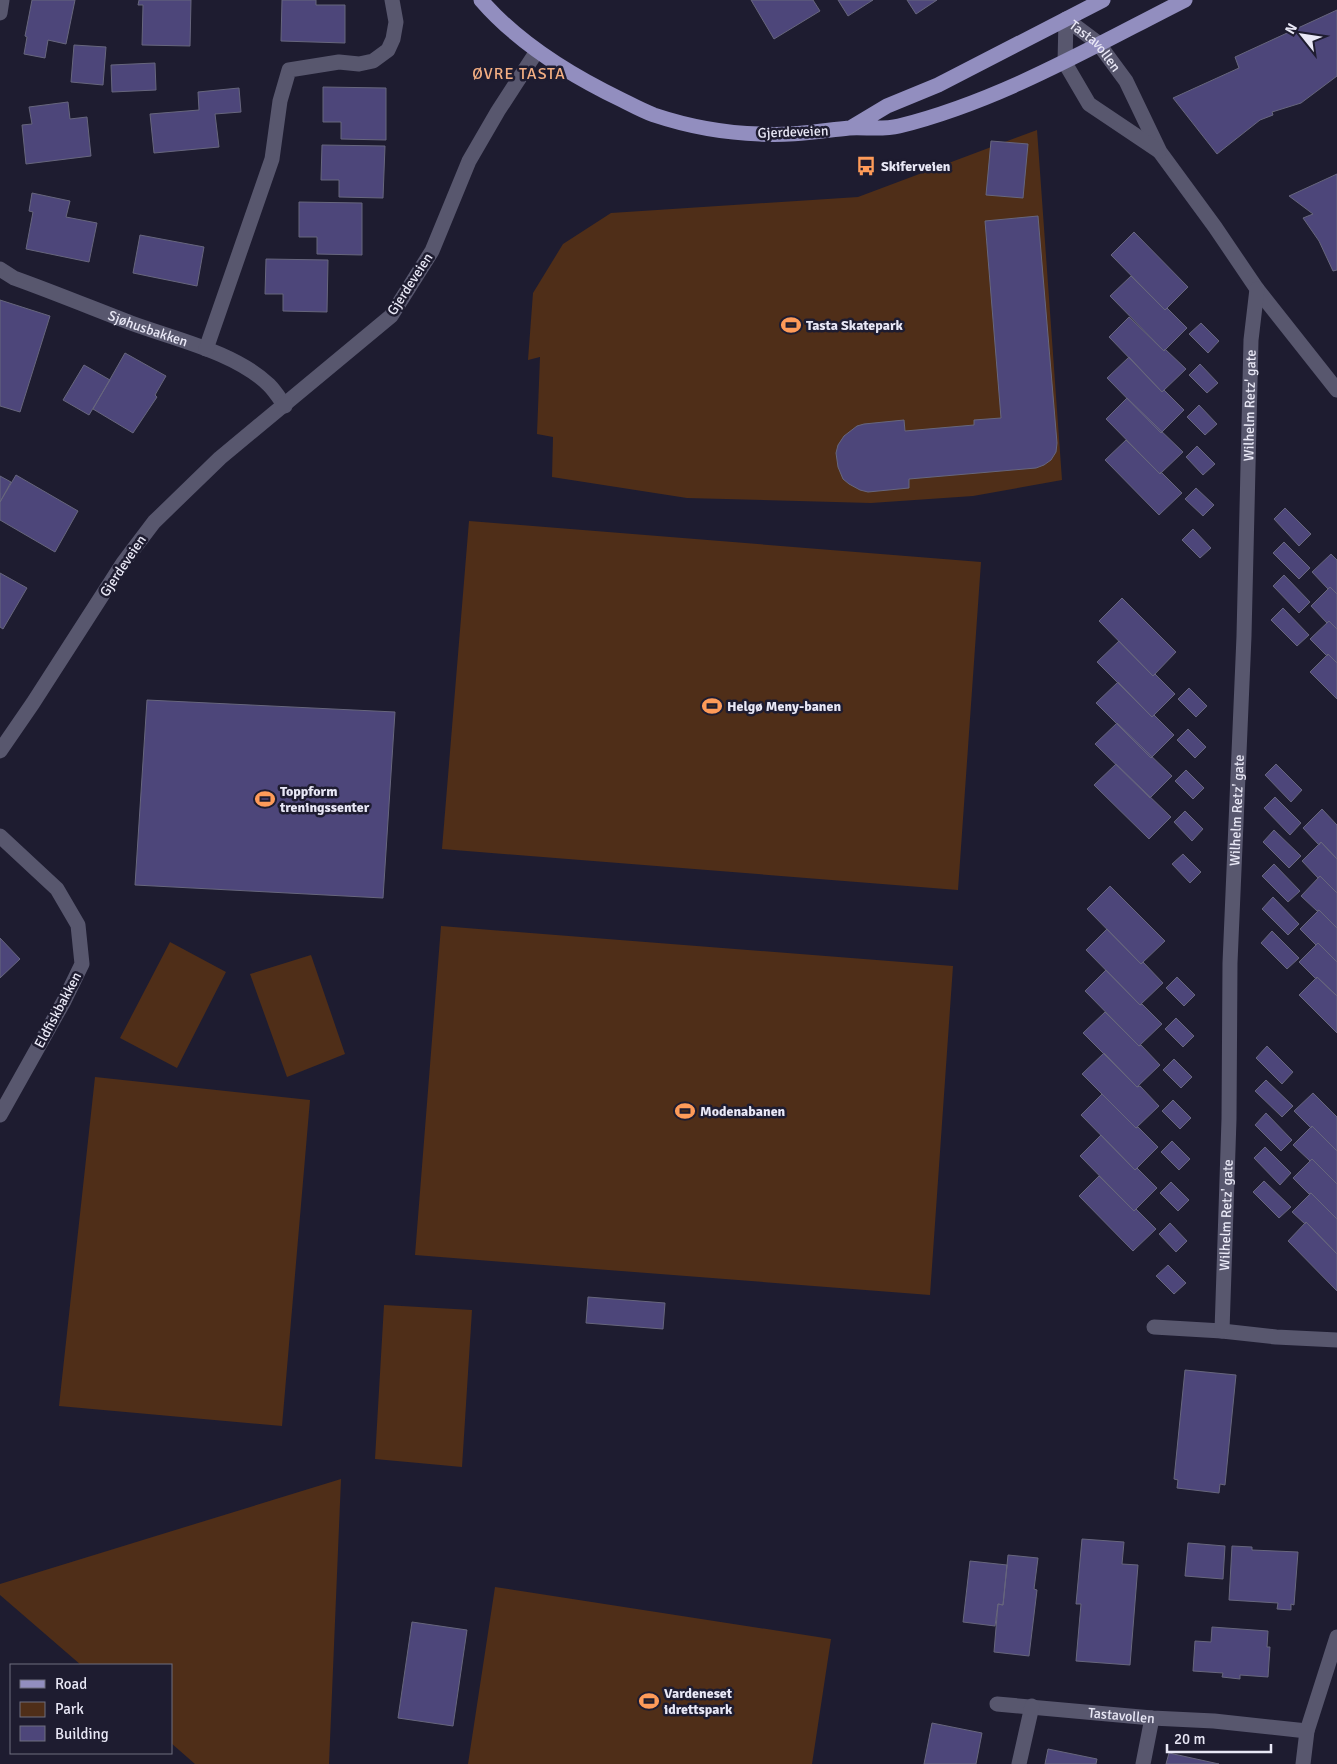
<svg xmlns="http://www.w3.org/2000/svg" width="1337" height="1764" font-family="Signika,sans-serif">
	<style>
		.green { fill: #4f2e18 }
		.building { fill: #4d467a; stroke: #67667d }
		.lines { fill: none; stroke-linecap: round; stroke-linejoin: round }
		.minor { stroke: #58576e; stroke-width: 15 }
		.major { stroke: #928ebf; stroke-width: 15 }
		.labels { text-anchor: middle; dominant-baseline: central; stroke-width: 5; stroke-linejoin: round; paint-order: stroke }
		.street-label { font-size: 14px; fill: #e9e8f6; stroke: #1e1c30 }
		.poi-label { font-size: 14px; font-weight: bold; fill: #e9e8f6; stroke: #1e1c30; text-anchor: start }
		.quarter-label { font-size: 16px; letter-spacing: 1px; fill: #f4af83; stroke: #1e1c30 }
	</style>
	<rect width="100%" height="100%" fill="#1e1c30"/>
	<path class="green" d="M 1037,130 L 1062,480 L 973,496 L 871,503 L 687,498 L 552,477 L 553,437 L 537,434 L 540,357 L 528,360 L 533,293 L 563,244 L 611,213 L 858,197 Z
		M 469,521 L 981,562 L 958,890 L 442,849 Z
		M 441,926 L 953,966 L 930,1295 L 415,1255 Z
		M 170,942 L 226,972 L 177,1068 L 120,1038 Z
		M 311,955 L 345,1054 L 287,1077 L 250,974 Z
		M 95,1077 L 310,1100 L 282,1426 L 59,1406 Z
		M 384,1305 L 472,1310 L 462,1467 L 375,1459 Z
		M 341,1479 L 329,1764 L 195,1764 L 171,1743 L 171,1665 L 81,1665 L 0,1595 L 0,1584 Z
		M 495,1587 L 831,1639 L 812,1764 L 468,1764 Z"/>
	<path class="building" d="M 32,0 L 75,0 L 66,44 L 48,40 L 45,58 L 24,54 L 27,37 L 25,36 Z
		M 139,0 L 191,0 L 190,46 L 142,45 L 143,5 L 138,5 Z
		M 282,0 L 316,0 L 316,5 L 345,5 L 345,43 L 281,41 Z
		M 751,0 L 813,0 L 820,11 L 774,39 Z
		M 838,0 L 873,0 L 848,16 Z
		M 907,0 L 937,0 L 916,14 Z
		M 1337,10 L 1337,76 L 1301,103 L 1272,112 L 1273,115 L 1260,120 L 1217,154 L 1173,98 L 1239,68 L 1235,57 Z
		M 74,45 L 106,47 L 103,85 L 71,82 Z
		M 155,63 L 156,90 L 112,92 L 111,65 Z
		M 323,87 L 386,88 L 386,140 L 341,139 L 341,122 L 323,122 Z
		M 239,88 L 241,112 L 215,114 L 219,147 L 154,153 L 150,114 L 199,110 L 198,92 Z
		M 68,102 L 70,119 L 87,117 L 91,156 L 26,164 L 22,125 L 32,124 L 29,107 Z
		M 991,141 L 1028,144 L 1023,198 L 986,195 Z
		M 322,145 L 385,146 L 383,198 L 339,197 L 339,180 L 321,180 Z
		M 1337,174 L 1337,270 L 1333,271 L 1319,241 L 1303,218 L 1313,214 L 1289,196 Z
		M 32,193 L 70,201 L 66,217 L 97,223 L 89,262 L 26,249 L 33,212 L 29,211 Z
		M 299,202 L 362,203 L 362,255 L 317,254 L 317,237 L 299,237 Z
		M 1038,216 L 1057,443 L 1056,452 L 1051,460 L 1044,465 L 1036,468 L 909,479 L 909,488 L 868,492 L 860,490 L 849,484 L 843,479 L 838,467 L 836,453 L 838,445 L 844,436 L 857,426 L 864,424 L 904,420 L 905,431 L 974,425 L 974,420 L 1001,418 L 985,221 Z
		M 1134,232 L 1188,287 L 1165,310 L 1111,255 Z
		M 140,235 L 204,247 L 197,286 L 133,273 Z
		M 266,259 L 328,260 L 327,312 L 283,311 L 283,294 L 265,294 Z
		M 1131,276 L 1165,310 L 1167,308 L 1187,328 L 1164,351 L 1110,296 Z
		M 0,300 L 50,316 L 20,412 L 0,406 Z
		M 1129,317 L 1164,351 L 1165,349 L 1186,369 L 1162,392 L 1109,337 Z
		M 1201,323 L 1219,341 L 1208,353 L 1189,334 Z
		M 125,353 L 166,376 L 155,395 L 157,397 L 133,433 L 93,409 Z
		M 1129,357 L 1162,392 L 1164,390 L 1184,410 L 1161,433 L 1107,378 Z
		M 1200,364 L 1218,383 L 1207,393 L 1189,375 Z
		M 84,365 L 110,380 L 89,415 L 63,400 Z
		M 1127,398 L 1183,452 L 1160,474 L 1106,419 Z
		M 1199,405 L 1217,424 L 1205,435 L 1187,417 Z
		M 1126,440 L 1160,474 L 1161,472 L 1182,493 L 1159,515 L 1105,460 Z
		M 1197,446 L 1215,464 L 1203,475 L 1186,457 Z
		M 16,475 L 78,511 L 55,552 L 0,520 L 0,502 Z
		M 0,476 L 11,482 L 0,502 Z
		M 1196,488 L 1214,505 L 1203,516 L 1185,499 Z
		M 1285,508 L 1311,534 L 1299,546 L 1274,519 Z
		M 1193,529 L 1211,548 L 1200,558 L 1182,540 Z
		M 1284,542 L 1310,568 L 1299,579 L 1273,553 Z
		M 1331,554 L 1337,560 L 1337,594 L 1330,587 L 1328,589 L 1312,572 Z
		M 0,573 L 27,588 L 3,629 L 0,627 Z
		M 1284,575 L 1310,602 L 1299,613 L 1273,586 Z
		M 1330,587 L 1337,594 L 1337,629 L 1329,621 L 1327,623 L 1311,606 Z
		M 1122,598 L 1176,652 L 1153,676 L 1099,621 Z
		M 1283,608 L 1309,635 L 1297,646 L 1271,620 Z
		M 1329,621 L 1337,629 L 1337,663 L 1328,654 L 1327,656 L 1310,639 Z
		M 1119,641 L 1153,676 L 1155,674 L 1175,694 L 1152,717 L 1097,662 Z
		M 1328,654 L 1337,663 L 1337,699 L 1310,672 Z
		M 1118,682 L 1152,717 L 1154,715 L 1174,735 L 1151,758 L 1096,703 Z
		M 1189,688 L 1207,706 L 1196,717 L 1178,699 Z
		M 147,700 L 395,712 L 383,898 L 135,885 Z
		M 1117,723 L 1172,776 L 1150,798 L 1095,744 Z
		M 1188,729 L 1206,747 L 1195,758 L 1177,740 Z
		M 1116,764 L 1171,817 L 1149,839 L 1094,785 Z
		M 1276,764 L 1302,790 L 1291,802 L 1265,775 Z
		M 1186,770 L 1204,788 L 1193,799 L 1175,781 Z
		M 1275,797 L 1301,823 L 1290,835 L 1264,808 Z
		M 1322,809 L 1337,825 L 1337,859 L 1321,842 L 1319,845 L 1303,828 Z
		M 1185,811 L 1203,829 L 1192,841 L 1174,822 Z
		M 1274,830 L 1301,856 L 1289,868 L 1263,842 Z
		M 1321,842 L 1337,859 L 1337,893 L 1320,876 L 1318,878 L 1302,861 Z
		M 1183,854 L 1201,872 L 1190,883 L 1172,864 Z
		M 1274,864 L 1300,891 L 1288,902 L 1262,876 Z
		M 1320,876 L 1337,893 L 1337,928 L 1319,910 L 1317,911 L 1301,896 Z
		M 1110,886 L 1165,941 L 1141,964 L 1087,909 Z
		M 1273,897 L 1299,924 L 1288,935 L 1262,909 Z
		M 1319,910 L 1337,928 L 1337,962 L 1318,943 L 1316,945 L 1300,929 Z
		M 1107,929 L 1141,964 L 1143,962 L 1163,983 L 1140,1005 L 1086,950 Z
		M 1272,931 L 1299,958 L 1287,969 L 1261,943 Z
		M 0,938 L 20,959 L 0,978 Z
		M 1318,943 L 1337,962 L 1337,996 L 1317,977 L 1316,979 L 1299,962 Z
		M 1106,970 L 1140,1005 L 1142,1004 L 1162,1024 L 1139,1046 L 1085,991 Z
		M 1177,977 L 1195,995 L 1184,1006 L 1166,988 Z
		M 1317,977 L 1337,996 L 1337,1033 L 1299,995 Z
		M 1105,1012 L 1139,1046 L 1141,1045 L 1160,1065 L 1137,1087 L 1083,1033 Z
		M 1176,1018 L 1194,1036 L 1183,1047 L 1165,1029 Z
		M 1267,1046 L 1293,1072 L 1282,1084 L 1256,1058 Z
		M 1104,1053 L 1137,1087 L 1140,1086 L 1159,1106 L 1136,1128 L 1082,1074 Z
		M 1174,1059 L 1192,1077 L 1181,1088 L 1163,1070 Z
		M 1266,1080 L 1293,1106 L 1282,1117 L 1255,1091 Z
		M 1313,1093 L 1337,1117 L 1337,1151 L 1312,1126 L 1311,1128 L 1294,1111 Z
		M 1102,1094 L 1136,1128 L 1138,1127 L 1158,1147 L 1135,1170 L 1081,1115 Z
		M 1173,1100 L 1191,1118 L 1180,1129 L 1162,1111 Z
		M 1266,1113 L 1292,1140 L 1281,1151 L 1255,1125 Z
		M 1312,1126 L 1337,1151 L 1337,1184 L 1312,1159 L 1310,1161 L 1293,1145 Z
		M 1101,1135 L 1135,1170 L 1137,1168 L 1157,1188 L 1134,1211 L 1080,1156 Z
		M 1172,1141 L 1190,1159 L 1179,1170 L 1161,1152 Z
		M 1265,1147 L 1291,1173 L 1280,1185 L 1254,1158 Z
		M 1312,1159 L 1337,1184 L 1337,1219 L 1311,1193 L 1309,1194 L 1293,1178 Z
		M 1099,1176 L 1134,1211 L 1136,1209 L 1156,1229 L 1133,1251 L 1079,1196 Z
		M 1264,1181 L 1291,1207 L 1279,1218 L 1253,1192 Z
		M 1171,1182 L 1189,1200 L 1178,1211 L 1160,1193 Z
		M 1311,1193 L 1337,1219 L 1337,1254 L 1306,1222 L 1305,1224 L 1292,1212 Z
		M 1306,1222 L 1337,1254 L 1337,1291 L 1288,1241 Z
		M 1170,1223 L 1187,1241 L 1176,1252 L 1159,1234 Z
		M 1168,1265 L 1186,1283 L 1174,1294 L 1156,1276 Z
		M 588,1297 L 665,1303 L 663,1329 L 586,1323 Z
		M 1185,1370 L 1236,1375 L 1225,1485 L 1220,1484 L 1219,1493 L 1177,1488 L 1178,1480 L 1174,1479 Z
		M 1082,1539 L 1124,1542 L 1122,1564 L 1138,1565 L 1130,1665 L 1076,1661 L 1081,1604 L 1076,1604 Z
		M 1188,1543 L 1225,1546 L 1223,1579 L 1185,1576 Z
		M 1232,1546 L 1252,1547 L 1252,1550 L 1298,1552 L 1294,1605 L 1291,1604 L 1291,1610 L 1277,1609 L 1278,1603 L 1229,1600 Z
		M 1008,1555 L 1038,1558 L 1034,1589 L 1037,1590 L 1029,1656 L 994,1652 L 998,1604 L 1003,1605 Z
		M 970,1561 L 1007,1565 L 1003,1605 L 998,1604 L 995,1626 L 963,1622 Z
		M 412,1622 L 467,1630 L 453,1726 L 398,1718 Z
		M 1212,1627 L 1268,1631 L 1267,1647 L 1270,1647 L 1268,1677 L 1240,1675 L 1240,1679 L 1222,1677 L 1223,1673 L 1193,1671 L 1195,1641 L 1211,1642 Z
		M 932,1723 L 982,1733 L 976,1764 L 924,1764 Z
		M 1048,1749 L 1097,1759 L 1096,1764 L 1045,1764 Z
		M 1169,1753 L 1219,1764 L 1166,1764 Z"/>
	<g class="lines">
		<g class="minor">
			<path d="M 0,13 L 2,0"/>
			<path id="s1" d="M 1066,19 L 1098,43 L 1126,81 L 1160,152 L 1215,227 L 1257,289 L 1337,390"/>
			<path d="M 1066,19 L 1065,63 L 1089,104 L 1159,151"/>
			<path id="s2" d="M 0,269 L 14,278 C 53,292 92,308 131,323 C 174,339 235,352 269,385 C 275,391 280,399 285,406"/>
			<path d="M 206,349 L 272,159 L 280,101 L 289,70 L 339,62 L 359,64 L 373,61 L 388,50 L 393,39 L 396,22 L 392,0"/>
			<path d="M 0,751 L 33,703 L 123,563 L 154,522 L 220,458 L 391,316 L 432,251 L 469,161 L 498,111 L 537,51"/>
			<path d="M 0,836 L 57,889 L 78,925 L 82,964 L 64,1001 L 0,1115"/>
			<path d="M 1154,1327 L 1222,1331 L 1276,1337 L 1337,1340"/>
			<path id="s3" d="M 1222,1331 L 1229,1119 L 1230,963 L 1244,636 L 1251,340 L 1257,289"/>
			<path id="s4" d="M 997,1704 L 1152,1718 L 1214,1721 L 1307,1731"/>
			<path d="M 1019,1764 L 1032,1706"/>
			<path d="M 1143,1764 L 1152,1718"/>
			<path d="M 1303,1764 L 1307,1731 L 1337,1637"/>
		</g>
		<path class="major" d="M 481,0 C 519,44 570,75 622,100 C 632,105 643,111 654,115 C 687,126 724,133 760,134 C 790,136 819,131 849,128 C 865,127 883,130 899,126 C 1000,101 1092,47 1185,0
			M 852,127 L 887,106 L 938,85 L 1103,0"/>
	</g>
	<defs>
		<symbol id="bus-bare" viewBox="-9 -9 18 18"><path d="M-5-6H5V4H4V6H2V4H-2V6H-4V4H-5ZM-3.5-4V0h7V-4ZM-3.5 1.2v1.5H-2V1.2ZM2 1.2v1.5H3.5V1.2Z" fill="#fe9b59" stroke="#1e1c30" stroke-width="2.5" paint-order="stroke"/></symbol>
		<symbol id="stadium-bare" viewBox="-9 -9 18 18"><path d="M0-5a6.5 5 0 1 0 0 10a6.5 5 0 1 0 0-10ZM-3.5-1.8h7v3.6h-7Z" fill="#fe9b59" stroke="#1e1c30" stroke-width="2.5" paint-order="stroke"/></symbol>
	</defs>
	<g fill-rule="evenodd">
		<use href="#bus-bare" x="852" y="152" width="28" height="28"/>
		<use href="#stadium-bare" x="777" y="311" width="28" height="28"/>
		<use href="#stadium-bare" x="698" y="692" width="28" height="28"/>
		<use href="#stadium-bare" x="251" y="785" width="28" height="28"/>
		<use href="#stadium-bare" x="671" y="1097" width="28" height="28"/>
		<use href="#stadium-bare" x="635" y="1687" width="28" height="28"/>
	</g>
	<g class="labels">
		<g class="street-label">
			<text stroke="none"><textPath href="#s1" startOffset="40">Tastavollen</textPath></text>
			<text transform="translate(793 132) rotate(-2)">Gjerdeveien</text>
			<text transform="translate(410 284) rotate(-57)">Gjerdeveien</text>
			<text stroke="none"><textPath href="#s2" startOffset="160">Sjøhusbakken</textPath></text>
			<text stroke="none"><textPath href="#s3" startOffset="926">Wilhelm Retz' gate</textPath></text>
			<text transform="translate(123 566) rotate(-56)">Gjerdeveien</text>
			<text stroke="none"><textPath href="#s3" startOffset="521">Wilhelm Retz' gate</textPath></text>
			<text transform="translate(58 1010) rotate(-62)">Eldfiskbakken</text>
			<text stroke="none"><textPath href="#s3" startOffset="116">Wilhelm Retz' gate</textPath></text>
			<text stroke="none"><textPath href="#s4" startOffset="125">Tastavollen</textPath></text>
		</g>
		<g class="poi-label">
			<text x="881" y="166">Skiferveien</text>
			<text x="806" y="325">Tasta Skatepark</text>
			<text x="727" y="706">Helgø Meny-banen</text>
			<text x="280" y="791">Toppform<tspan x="280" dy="16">treningssenter</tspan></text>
			<text x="700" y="1111">Modenabanen</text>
			<text x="664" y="1693">Vardeneset<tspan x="664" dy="16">idrettspark</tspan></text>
		</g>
		<g class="quarter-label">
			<text x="519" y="74">ØVRE TASTA</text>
		</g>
	</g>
	<rect x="10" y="1664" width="162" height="90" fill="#1e1c30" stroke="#6f6e7f"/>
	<rect x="20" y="1680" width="25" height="8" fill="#928ebf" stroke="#6f6e7f"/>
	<text x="55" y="1689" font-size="15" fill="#e9e8f6">Road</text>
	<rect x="20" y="1702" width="25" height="15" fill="#4f2e18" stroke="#6f6e7f"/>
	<text x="55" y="1714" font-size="15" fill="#e9e8f6">Park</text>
	<rect x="20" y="1726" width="25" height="15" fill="#4d467a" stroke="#6f6e7f"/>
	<text x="55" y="1739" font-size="15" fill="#e9e8f6">Building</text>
	<g transform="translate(1302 35) rotate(300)" stroke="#1e1c30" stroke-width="4" paint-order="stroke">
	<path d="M0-4L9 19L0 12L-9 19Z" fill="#e9e8f6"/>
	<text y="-8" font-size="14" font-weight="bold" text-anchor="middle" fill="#e9e8f6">N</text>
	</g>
	<path d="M1167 1744v8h104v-8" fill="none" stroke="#e9e8f6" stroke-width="2.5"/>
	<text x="1174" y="1744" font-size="15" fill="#e9e8f6" stroke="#1e1c30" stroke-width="4" paint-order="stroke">20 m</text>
</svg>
